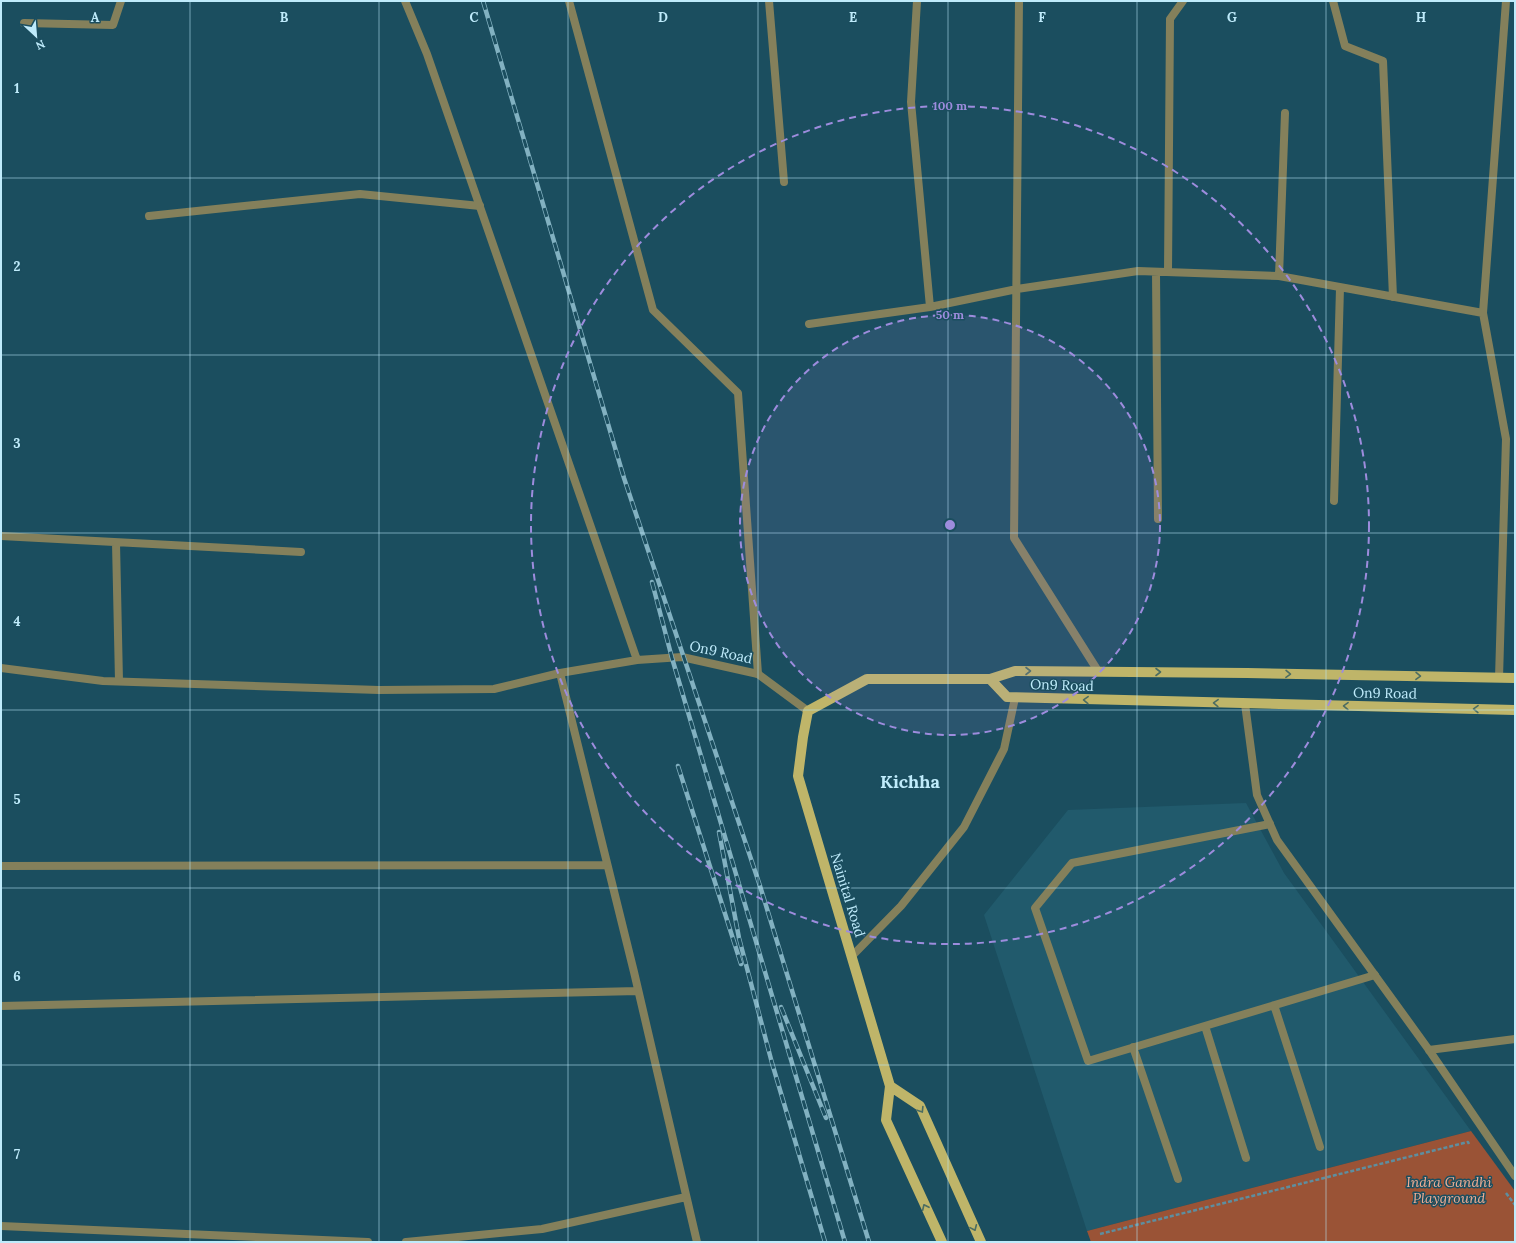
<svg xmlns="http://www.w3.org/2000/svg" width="1516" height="1243" font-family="Lora,serif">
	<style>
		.built { fill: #215a6c }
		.green { fill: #9a5336 }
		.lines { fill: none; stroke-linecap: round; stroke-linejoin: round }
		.path { stroke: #5e8e9f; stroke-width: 2.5; stroke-dasharray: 4 2; stroke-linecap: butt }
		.service { stroke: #84805b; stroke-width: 8 }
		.minor { stroke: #84805b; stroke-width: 8 }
		.tertiary { stroke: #84805b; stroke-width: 8 }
		.primary { stroke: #bfb569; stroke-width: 10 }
		.rail-casing { stroke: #82b1c1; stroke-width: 4.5 }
		.rail { stroke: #1b4e5f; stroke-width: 3; stroke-dasharray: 9; stroke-linecap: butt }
		.oneway { stroke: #4c6d62 }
		.grid { fill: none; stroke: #bfebfb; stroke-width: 1; stroke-opacity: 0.55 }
		.ring { fill: none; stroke: #9d8cdd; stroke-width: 2; stroke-dasharray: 7 5 }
		.labels { text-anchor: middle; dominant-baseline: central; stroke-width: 3; stroke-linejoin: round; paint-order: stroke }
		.street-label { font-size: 14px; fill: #bfebfb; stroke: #1b4e5f }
		.park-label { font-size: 14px; font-style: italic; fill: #f1ad93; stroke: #1b4e5f }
		.district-label { font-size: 18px; font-weight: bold; fill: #bfebfb; stroke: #1b4e5f }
		.grid-label { font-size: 13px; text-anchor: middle; font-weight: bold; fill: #bfebfb; stroke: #1b4e5f; stroke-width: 3; stroke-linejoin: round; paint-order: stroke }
		.centre { fill: #9d8cdd; stroke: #1b4e5f; stroke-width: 2 }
		.ring-label { font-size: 12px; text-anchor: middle; font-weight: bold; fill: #9d8cdd; stroke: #1b4e5f; stroke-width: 3; stroke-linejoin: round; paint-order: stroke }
	</style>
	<rect width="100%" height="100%" fill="#1b4e5f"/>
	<path class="built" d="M 1246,803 L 1284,873 L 1471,1131 L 1087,1231 L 984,915 L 1068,810 Z"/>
	<path class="green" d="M 1471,1131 L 1515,1191 L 1515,1242 L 1091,1242 L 1087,1231 Z"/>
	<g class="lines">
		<path class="path" d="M 1506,1193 L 1515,1205
			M 1100,1234 L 1468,1142 L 1469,1144"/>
		<path class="service" d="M 1270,824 L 1072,863 L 1035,908 L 1088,1061 L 1375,975
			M 1274,1005 L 1320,1147
			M 1205,1026 L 1246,1158
			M 1133,1047 L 1178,1179"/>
		<path class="minor" d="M 569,1 L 653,310 L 738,393 L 758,674
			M 769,1 L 784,182
			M 917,1 L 911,102 L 930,307
			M 1019,1 L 1014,538 L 1098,671
			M 1333,1 L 1345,46 L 1383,61 L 1393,297
			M 24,23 L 113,25 L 121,1
			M 149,216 L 360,194 L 480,206
			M 1156,272 L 1158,519
			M 1168,272 L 1170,19 L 1183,1
			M 1279,276 L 1285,113
			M 809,324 L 930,307 L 1017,289 L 1138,271 L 1279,276 L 1483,313
			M 1334,501 L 1340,288
			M 1,536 L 301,552
			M 116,543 L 119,681
			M 560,673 L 634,972 L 697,1242
			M 1499,678 L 1506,439 L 1483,313 L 1506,1
			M 1,866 L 607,865
			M 852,956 L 901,906 L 964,827 L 1004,749 L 1015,698
			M 1,1006 L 638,991
			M 1429,1050 L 1515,1039
			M 1,1226 L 368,1242
			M 406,1242 L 542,1229 L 686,1197"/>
		<path class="tertiary" d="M 405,1 L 427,54 L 637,660
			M 1,668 L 103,681 L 379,690 L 494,689 L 560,673 L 637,660 L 682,657 L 758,674 L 808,711
			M 1245,704 L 1257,795 L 1277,840 L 1429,1050 L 1515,1176"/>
		<path class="primary" d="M 990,679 L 1007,697 L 1515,710
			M 890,1086 L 920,1106 L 981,1242
			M 942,1242 L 886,1120 L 890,1086 L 798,776 L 803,737 L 808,711 L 867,679 L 990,679 L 1015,671 L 1247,673 L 1515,678"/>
		<defs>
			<path id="rail" d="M 483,1 L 624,478 L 760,886 L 869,1242
				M 652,582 L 672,658 L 845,1242
				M 678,766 L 741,964
				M 719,832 L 739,938 L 772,1063 L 825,1242
				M 781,1007 L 826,1118"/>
		</defs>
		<use href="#rail" class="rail-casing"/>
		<use href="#rail" class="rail"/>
	</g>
	<defs><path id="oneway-chevron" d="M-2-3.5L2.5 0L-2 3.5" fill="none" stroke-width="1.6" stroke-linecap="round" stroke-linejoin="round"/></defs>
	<g class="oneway">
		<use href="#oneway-chevron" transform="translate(1028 671)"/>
		<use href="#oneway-chevron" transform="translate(1158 672)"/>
		<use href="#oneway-chevron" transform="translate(1288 674) rotate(1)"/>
		<use href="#oneway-chevron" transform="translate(1418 676) rotate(1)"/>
		<use href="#oneway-chevron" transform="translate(1086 700) rotate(-178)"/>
		<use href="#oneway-chevron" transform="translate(1216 703) rotate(-178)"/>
		<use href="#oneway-chevron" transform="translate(1346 706) rotate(-179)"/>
		<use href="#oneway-chevron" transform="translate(1476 709) rotate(-179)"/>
		<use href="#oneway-chevron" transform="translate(921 1110) rotate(58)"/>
		<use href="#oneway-chevron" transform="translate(925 1207) rotate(-115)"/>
		<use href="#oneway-chevron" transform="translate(974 1228) rotate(66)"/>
	</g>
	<path class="grid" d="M 190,1 L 190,1242M 379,1 L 379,1242M 568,1 L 568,1242M 758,1 L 758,1242M 948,1 L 948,1242M 1137,1 L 1137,1242M 1326,1 L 1326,1242M 1,178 L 1515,178M 1,355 L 1515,355M 1,533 L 1515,533M 1,710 L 1515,710M 1,888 L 1515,888M 1,1065 L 1515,1065"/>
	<circle cx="950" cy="525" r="210" fill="#9d8cdd" fill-opacity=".12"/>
	<g class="ring">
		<circle cx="950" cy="525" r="210"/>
		<circle cx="950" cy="525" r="419"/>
	</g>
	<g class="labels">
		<g class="street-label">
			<text transform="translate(721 652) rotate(12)">On9 Road</text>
			<text transform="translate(1062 685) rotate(2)">On9 Road</text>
			<text transform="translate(1385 693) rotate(1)">On9 Road</text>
			<text transform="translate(848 895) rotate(73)">Nainital Road</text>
		</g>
		<g class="park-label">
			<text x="1449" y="1182">Indra Gandhi<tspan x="1449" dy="16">Playground</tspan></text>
		</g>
		<g class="district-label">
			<text x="910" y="781">Kichha</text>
		</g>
	</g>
	<g class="grid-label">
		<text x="95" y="22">A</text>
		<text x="284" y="22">B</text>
		<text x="474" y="22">C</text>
		<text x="663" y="22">D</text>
		<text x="853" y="22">E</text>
		<text x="1042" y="22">F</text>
		<text x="1232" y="22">G</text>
		<text x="1421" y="22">H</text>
		<text x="17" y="93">1</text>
		<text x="17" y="271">2</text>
		<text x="17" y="448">3</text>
		<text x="17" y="626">4</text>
		<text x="17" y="804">5</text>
		<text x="17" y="981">6</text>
		<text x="17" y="1159">7</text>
	</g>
	<circle cx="950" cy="525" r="6" class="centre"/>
	<g class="ring-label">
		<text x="950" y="110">100 m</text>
		<text x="950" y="319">50 m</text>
	</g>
	<rect width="1516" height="1243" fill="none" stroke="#bfebfb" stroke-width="4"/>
	<g transform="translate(36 36) rotate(154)" stroke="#1b4e5f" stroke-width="3" paint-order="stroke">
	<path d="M0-3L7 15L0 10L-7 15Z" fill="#bfebfb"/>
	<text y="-6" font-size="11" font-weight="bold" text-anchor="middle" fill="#bfebfb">N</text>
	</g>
</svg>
